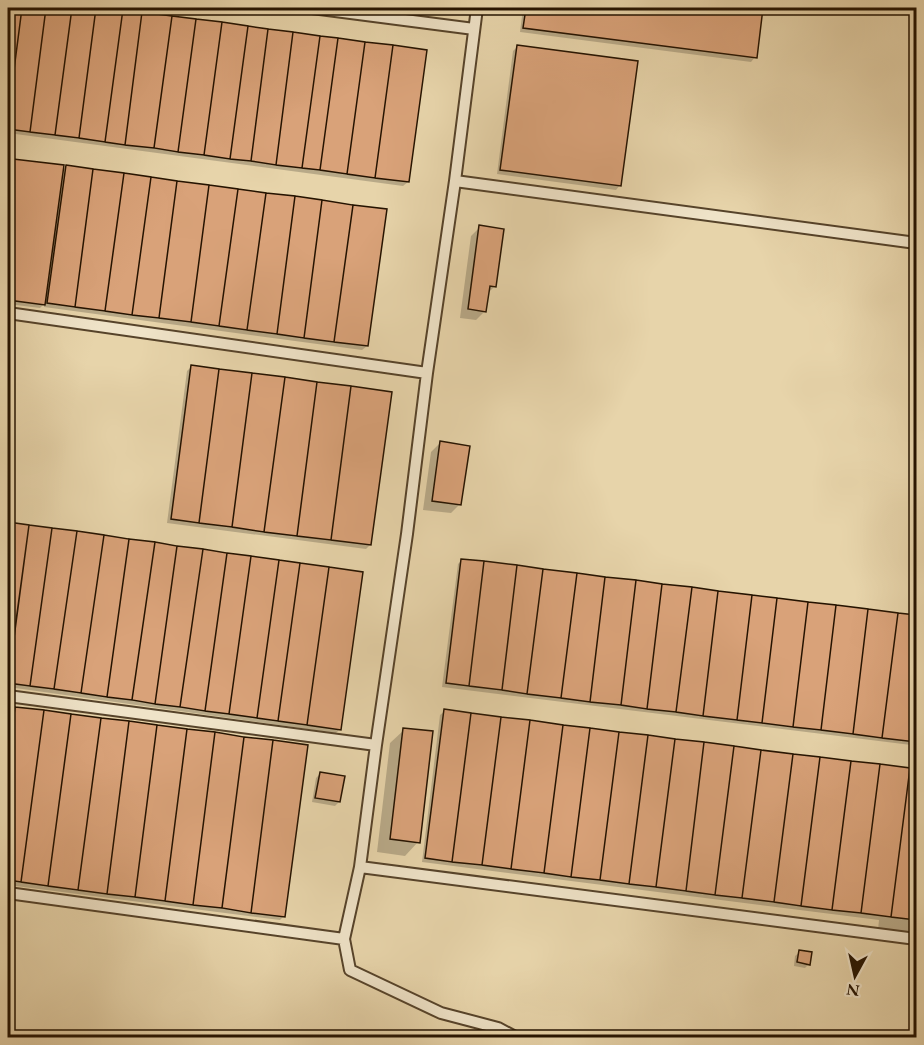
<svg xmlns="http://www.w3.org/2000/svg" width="924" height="1045" font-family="'EB Garamond',serif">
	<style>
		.shadow { fill: #0003 }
		.building { fill: #d9a279; stroke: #251300; stroke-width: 1.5 }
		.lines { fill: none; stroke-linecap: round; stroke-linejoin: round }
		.lane-casing { stroke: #56432a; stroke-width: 14 }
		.lane { stroke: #efe3c8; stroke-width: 10 }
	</style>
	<rect width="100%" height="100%" fill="#e7d4aa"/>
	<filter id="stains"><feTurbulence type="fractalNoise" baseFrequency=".00333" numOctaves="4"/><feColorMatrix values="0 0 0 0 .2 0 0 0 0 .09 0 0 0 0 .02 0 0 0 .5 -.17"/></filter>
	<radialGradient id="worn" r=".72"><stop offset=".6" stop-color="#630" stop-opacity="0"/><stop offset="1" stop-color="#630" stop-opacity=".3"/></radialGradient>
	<path class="shadow" d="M 8,8 L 97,8 L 425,51 L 408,182 L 403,186 L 8,133 Z
		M 523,8 L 762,8 L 755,57 L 751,62 L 520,32 Z
		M 517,47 L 620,185 L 616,190 L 497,174 L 513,51 Z
		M 8,159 L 62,167 L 61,172 L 66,167 L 367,346 L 362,350 L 44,307 L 44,304 L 40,308 L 8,304 Z
		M 480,227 L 495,286 L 487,294 L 485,311 L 476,320 L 460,318 L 471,236 Z
		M 191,367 L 370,545 L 366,549 L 167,523 L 187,371 Z
		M 440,443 L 460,504 L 451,513 L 423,510 L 431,452 Z
		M 8,523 L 362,573 L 340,729 L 336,733 L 8,687 Z
		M 462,560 L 916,616 L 916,730 L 915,741 L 911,745 L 442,687 L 458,564 Z
		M 8,707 L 306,746 L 284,916 L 280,920 L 8,885 Z
		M 445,711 L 916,771 L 916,926 L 908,934 L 878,930 L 879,920 L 422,862 L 440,715 Z
		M 404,730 L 418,842 L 405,856 L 377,852 L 390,743 Z
		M 320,774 L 339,802 L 335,806 L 312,802 L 316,778 Z
		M 800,952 L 809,964 L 805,968 L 794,966 L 795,956 Z"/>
	<path class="building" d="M 8,8 L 22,8 L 8,116 Z
		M 22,8 L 46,8 L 30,132 L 8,129 L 8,116 Z
		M 46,8 L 72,8 L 55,135 L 30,132 Z
		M 72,8 L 96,8 L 79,138 L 55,135 Z
		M 96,8 L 123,9 L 105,142 L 79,138 Z
		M 526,8 L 763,8 L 757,58 L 523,28 Z
		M 123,9 L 142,12 L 125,145 L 105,142 Z
		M 142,12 L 172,16 L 154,148 L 125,145 Z
		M 172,16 L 196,19 L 178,152 L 154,148 Z
		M 196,19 L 222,22 L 204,155 L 178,152 Z
		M 222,22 L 248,26 L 230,159 L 204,155 Z
		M 248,26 L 268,29 L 251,161 L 230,159 Z
		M 268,29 L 293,32 L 276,165 L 251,161 Z
		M 293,32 L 320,36 L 302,168 L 276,165 Z
		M 320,36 L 338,38 L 320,170 L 302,168 Z
		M 338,38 L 365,42 L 347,174 L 320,170 Z
		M 365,42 L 393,45 L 375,178 L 347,174 Z
		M 393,45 L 427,50 L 409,182 L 375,178 Z
		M 517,45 L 638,61 L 621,186 L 500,170 Z
		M 8,158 L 13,159 L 8,199 Z
		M 13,159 L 64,165 L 45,305 L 8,300 L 8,199 Z
		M 66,165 L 93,169 L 75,307 L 47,303 Z
		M 93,169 L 124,173 L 105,311 L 75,307 Z
		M 124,173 L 151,177 L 132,315 L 105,311 Z
		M 151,177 L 177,181 L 159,318 L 132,315 Z
		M 177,181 L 209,185 L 191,322 L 159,318 Z
		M 209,185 L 238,189 L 219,326 L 191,322 Z
		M 238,189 L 266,193 L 247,330 L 219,326 Z
		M 266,193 L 295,196 L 277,334 L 247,330 Z
		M 295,196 L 322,200 L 304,338 L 277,334 Z
		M 322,200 L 353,205 L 334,342 L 304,338 Z
		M 353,205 L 387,209 L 368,346 L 334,342 Z
		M 479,225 L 504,229 L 496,287 L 490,286 L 486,312 L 468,309 Z
		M 191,365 L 219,369 L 199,523 L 171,519 Z
		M 219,369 L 252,373 L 232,527 L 199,523 Z
		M 252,373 L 285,377 L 264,532 L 232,527 Z
		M 285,377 L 317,382 L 297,536 L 264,532 Z
		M 317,382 L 351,386 L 331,540 L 297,536 Z
		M 351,386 L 392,392 L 371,545 L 331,540 Z
		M 440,441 L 470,446 L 461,505 L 432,501 Z
		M 8,522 L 29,525 L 8,680 Z
		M 29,525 L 52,528 L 30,686 L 8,683 Z
		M 52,528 L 77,531 L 54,689 L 30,686 Z
		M 77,531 L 104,535 L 81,693 L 54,689 Z
		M 104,535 L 129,539 L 107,697 L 81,693 Z
		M 129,539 L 155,542 L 132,700 L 107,697 Z
		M 155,542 L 177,546 L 155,704 L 132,700 Z
		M 177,546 L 203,549 L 180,707 L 155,704 Z
		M 203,549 L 227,553 L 205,711 L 180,707 Z
		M 227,553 L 251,556 L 229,714 L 205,711 Z
		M 251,556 L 279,560 L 257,718 L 229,714 Z
		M 461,559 L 484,561 L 469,686 L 446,683 Z
		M 279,560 L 300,563 L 278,721 L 257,718 Z
		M 484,561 L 517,565 L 502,690 L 469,686 Z
		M 300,563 L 329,567 L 307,725 L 278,721 Z
		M 517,565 L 543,569 L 527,694 L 502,690 Z
		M 329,567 L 363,572 L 341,730 L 307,725 Z
		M 543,569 L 577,573 L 561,698 L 527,694 Z
		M 577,573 L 605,577 L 590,702 L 561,698 Z
		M 605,577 L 636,580 L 621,705 L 590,702 Z
		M 636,580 L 662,584 L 647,709 L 621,705 Z
		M 662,584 L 692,587 L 676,712 L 647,709 Z
		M 692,587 L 718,591 L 703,716 L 676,712 Z
		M 718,591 L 752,595 L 737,720 L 703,716 Z
		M 752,595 L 777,598 L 762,723 L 737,720 Z
		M 777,598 L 808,602 L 793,727 L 762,723 Z
		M 808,602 L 836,605 L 821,730 L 793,727 Z
		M 836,605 L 868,609 L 853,734 L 821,730 Z
		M 868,609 L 898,613 L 882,738 L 853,734 Z
		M 898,613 L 916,615 L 916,742 L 882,738 Z
		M 8,706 L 15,707 L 8,764 Z
		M 15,707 L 44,710 L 21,882 L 8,880 L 8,764 Z
		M 444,709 L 471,713 L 452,862 L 425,858 Z
		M 44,710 L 71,714 L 48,886 L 21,882 Z
		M 471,713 L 501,717 L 482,865 L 452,862 Z
		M 71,714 L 101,718 L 78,890 L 48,886 Z
		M 501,717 L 530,720 L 511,869 L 482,865 Z
		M 101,718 L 129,721 L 107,894 L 78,890 Z
		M 530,720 L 563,725 L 544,873 L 511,869 Z
		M 129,721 L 157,725 L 135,897 L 107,894 Z
		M 157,725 L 187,729 L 165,901 L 135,897 Z
		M 563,725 L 590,728 L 571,877 L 544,873 Z
		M 403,728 L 433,731 L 420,843 L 390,839 Z
		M 590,728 L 619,732 L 600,880 L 571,877 Z
		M 187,729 L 215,732 L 193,905 L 165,901 Z
		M 215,732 L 244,737 L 222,908 L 193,905 Z
		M 619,732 L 648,735 L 629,884 L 600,880 Z
		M 648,735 L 675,739 L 656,887 L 629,884 Z
		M 244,737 L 273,740 L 251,913 L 222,908 Z
		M 675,739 L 704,742 L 686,891 L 656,887 Z
		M 273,740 L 308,745 L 285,917 L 251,913 Z
		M 704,742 L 734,746 L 715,895 L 686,891 Z
		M 734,746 L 761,750 L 742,898 L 715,895 Z
		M 761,750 L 793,754 L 774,902 L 742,898 Z
		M 793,754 L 820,757 L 801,906 L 774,902 Z
		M 820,757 L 851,761 L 832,910 L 801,906 Z
		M 851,761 L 880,764 L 861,913 L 832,910 Z
		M 880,764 L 910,768 L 891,917 L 861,913 Z
		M 910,768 L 916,769 L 916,920 L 891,917 Z
		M 320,772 L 345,776 L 340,802 L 315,798 Z
		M 799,950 L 812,952 L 810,965 L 797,962 Z"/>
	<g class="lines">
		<defs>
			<path id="lane" d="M 312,8 L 474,29
				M 477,8 L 455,181 L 427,373 L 407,534 L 376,745 L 360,867 L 344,939 L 350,970 L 441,1013 L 498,1028 L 517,1038
				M 455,181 L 916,243
				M 8,313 L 427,373
				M 8,696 L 376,745
				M 360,867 L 916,939
				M 8,893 L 344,939"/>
		</defs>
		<use href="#lane" class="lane-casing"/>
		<use href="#lane" class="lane"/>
	</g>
	<rect width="924" height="1045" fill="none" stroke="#e7d4aa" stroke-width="30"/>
	<rect x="9" y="9" width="906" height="1027" fill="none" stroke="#251300" stroke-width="3"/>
	<rect x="15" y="15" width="894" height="1015" fill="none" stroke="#251300" stroke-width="1.5"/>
	<g transform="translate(855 976) rotate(188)" stroke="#efe3c8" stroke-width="4.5" paint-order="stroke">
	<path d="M0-4.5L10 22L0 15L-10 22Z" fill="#251300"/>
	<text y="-9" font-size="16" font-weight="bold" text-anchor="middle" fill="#251300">N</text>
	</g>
	<rect width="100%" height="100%" filter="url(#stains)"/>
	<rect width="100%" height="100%" fill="url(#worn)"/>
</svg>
